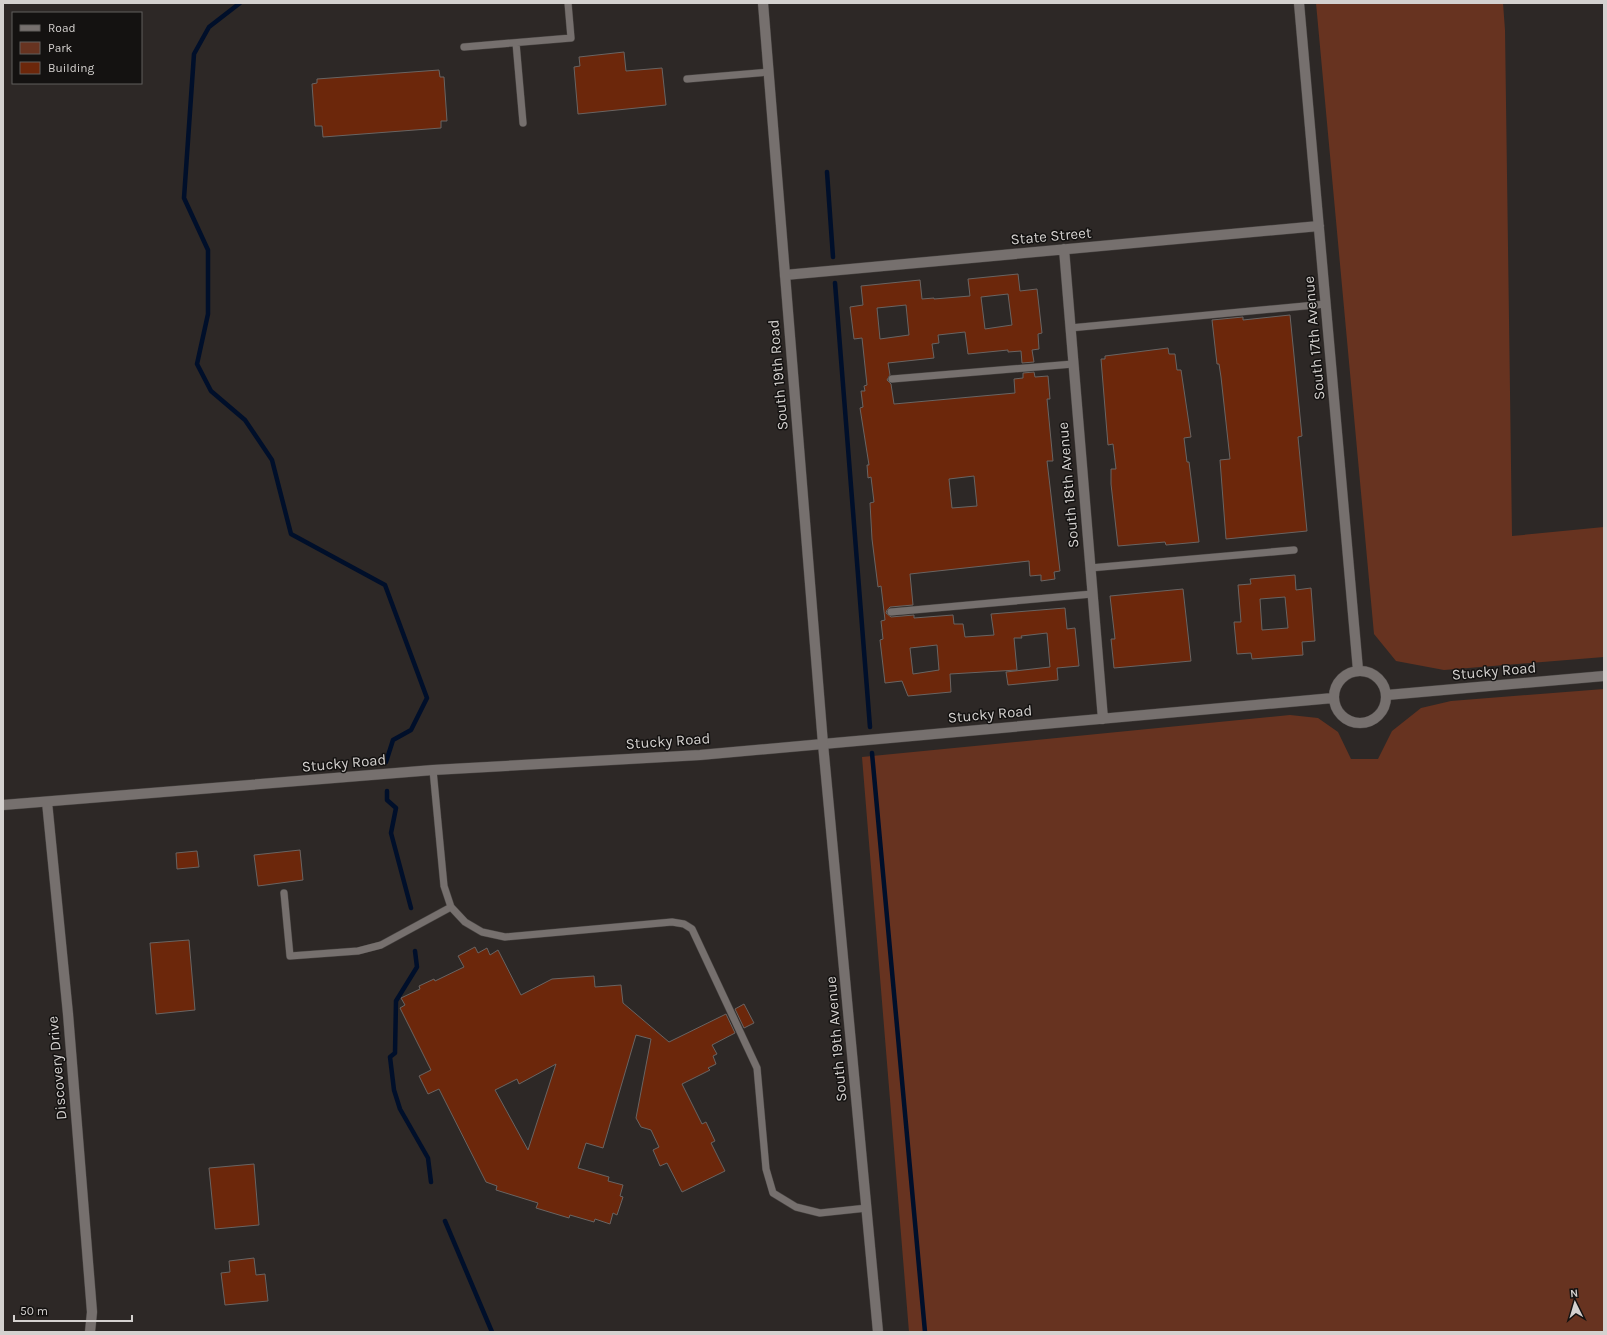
<svg xmlns="http://www.w3.org/2000/svg" width="1607" height="1335" font-family="Karla,sans-serif">
	<style>
		.green { fill: #673320 }
		.lines { fill: none; stroke-linecap: round; stroke-linejoin: round }
		.stream { stroke: #000f2a; stroke-width: 4.5 }
		.building { fill: #6c270b; stroke: #696462; fill-rule: evenodd }
		.service-casing { stroke: #474341; stroke-width: 8 }
		.minor-casing { stroke: #474341; stroke-width: 11 }
		.tertiary-casing { stroke: #474341; stroke-width: 11 }
		.secondary-casing { stroke: #474341; stroke-width: 11 }
		.service { stroke: #76706e; stroke-width: 7 }
		.minor { stroke: #76706e; stroke-width: 10 }
		.tertiary { stroke: #76706e; stroke-width: 10 }
		.secondary { stroke: #76706e; stroke-width: 10 }
		.labels { text-anchor: middle; dominant-baseline: central; stroke-width: 3; stroke-linejoin: round; paint-order: stroke }
		.street-label { font-size: 15px; fill: #d4d1cf; stroke: #141211 }
	</style>
	<rect width="100%" height="100%" fill="#2d2826"/>
	<path class="green" d="M 1316,3 L 1503,3 L 1505,30 L 1512,536 L 1604,527 L 1604,657 L 1444,670 L 1396,661 L 1374,634 Z
		M 1604,689 L 1604,1332 L 909,1332 L 862,757 L 1290,715 L 1318,718 L 1338,732 L 1351,759 L 1378,759 L 1392,731 L 1421,708 L 1451,701 Z"/>
	<g class="lines">
		<path class="stream" d="M 240,3 L 209,27 L 194,54 L 184,198 L 208,250 L 208,314 L 197,364 L 211,391 L 245,420 L 272,460 L 291,534 L 385,585 L 427,698 L 411,730 L 393,740 L 386,762
			M 827,172 L 833,257
			M 835,283 L 870,727
			M 872,753 L 925,1332
			M 387,791 L 387,800 L 396,808 L 391,833 L 411,908
			M 415,951 L 417,967 L 396,1001 L 395,1053 L 390,1057 L 394,1090 L 400,1109 L 428,1158 L 431,1182
			M 445,1221 L 492,1332"/>
	</g>
	<path class="building" d="M 624,52 L 626,71 L 662,68 L 666,105 L 578,114 L 574,67 L 580,66 L 579,57 Z
		M 439,70 L 440,77 L 444,77 L 447,121 L 441,121 L 441,128 L 323,137 L 322,126 L 315,126 L 312,84 L 317,83 L 317,79 Z
		M 1018,274 L 1020,291 L 1037,289 L 1042,333 L 1038,334 L 1039,349 L 1032,350 L 1034,362 L 1022,363 L 1021,351 L 1008,352 L 1008,350 L 968,354 L 965,332 L 938,335 L 939,343 L 932,344 L 934,358 L 888,363 L 890,375 L 887,380 L 891,384 L 894,404 L 1015,393 L 1014,379 L 1023,378 L 1023,373 L 1034,372 L 1035,377 L 1048,376 L 1050,399 L 1047,399 L 1053,461 L 1047,461 L 1060,571 L 1054,572 L 1055,579 L 1041,581 L 1041,575 L 1030,576 L 1029,561 L 910,574 L 913,605 L 890,607 L 887,610 L 886,613 L 891,617 L 914,615 L 914,618 L 953,615 L 954,624 L 963,624 L 965,637 L 994,635 L 991,614 L 1065,608 L 1067,629 L 1075,628 L 1079,666 L 1057,668 L 1058,680 L 1008,685 L 1006,672 L 1050,667 L 1047,633 L 1021,636 L 1022,638 L 1014,638 L 1017,670 L 950,674 L 951,692 L 908,696 L 902,681 L 885,683 L 880,640 L 883,639 L 881,621 L 885,620 L 881,586 L 878,587 L 872,539 L 870,503 L 874,502 L 871,477 L 868,478 L 867,465 L 869,465 L 860,408 L 863,407 L 861,391 L 865,391 L 864,386 L 867,385 L 862,338 L 854,339 L 850,307 L 863,305 L 861,286 L 920,280 L 922,299 L 934,298 L 934,299 L 970,296 L 968,279 ZM 1008,294 L 1012,325 L 985,329 L 981,297 ZM 906,305 L 909,335 L 880,339 L 877,308 ZM 974,476 L 977,506 L 952,508 L 949,479 ZM 937,645 L 939,670 L 913,674 L 910,648 Z
		M 1290,315 L 1302,436 L 1298,437 L 1307,531 L 1226,539 L 1220,460 L 1230,459 L 1221,377 L 1219,364 L 1217,364 L 1212,320 L 1243,317 L 1243,320 Z
		M 1168,348 L 1169,354 L 1175,354 L 1177,370 L 1181,370 L 1191,437 L 1184,438 L 1187,462 L 1189,462 L 1199,542 L 1166,545 L 1165,542 L 1118,546 L 1111,484 L 1111,469 L 1116,469 L 1113,444 L 1108,445 L 1101,359 L 1105,359 L 1105,356 Z
		M 1295,575 L 1296,590 L 1311,588 L 1315,641 L 1302,642 L 1303,655 L 1252,659 L 1251,653 L 1237,654 L 1234,622 L 1241,622 L 1238,585 L 1251,584 L 1250,579 ZM 1285,597 L 1288,628 L 1262,630 L 1260,599 Z
		M 1183,589 L 1191,661 L 1114,668 L 1111,639 L 1115,639 L 1110,596 Z
		M 300,850 L 303,880 L 258,886 L 254,855 Z
		M 197,851 L 199,867 L 177,869 L 176,853 Z
		M 189,940 L 195,1010 L 156,1014 L 150,943 Z
		M 475,947 L 478,953 L 487,948 L 490,955 L 498,950 L 521,995 L 552,979 L 594,976 L 595,987 L 621,985 L 623,1003 L 669,1042 L 726,1014 L 735,1033 L 712,1045 L 717,1054 L 713,1056 L 716,1064 L 708,1068 L 710,1070 L 682,1084 L 702,1124 L 706,1122 L 715,1141 L 711,1143 L 725,1171 L 682,1192 L 667,1163 L 660,1166 L 653,1150 L 659,1147 L 651,1130 L 641,1127 L 636,1118 L 651,1039 L 636,1035 L 603,1148 L 586,1143 L 578,1168 L 609,1177 L 608,1181 L 623,1185 L 620,1196 L 623,1197 L 617,1215 L 613,1213 L 610,1224 L 595,1219 L 594,1222 L 570,1215 L 569,1218 L 536,1208 L 538,1203 L 496,1190 L 497,1186 L 486,1182 L 439,1089 L 428,1094 L 419,1076 L 431,1070 L 400,1008 L 405,1005 L 401,998 L 420,989 L 419,986 L 434,979 L 435,981 L 464,967 L 458,956 ZM 556,1064 L 528,1150 L 495,1090 L 517,1079 L 519,1084 Z
		M 744,1004 L 754,1023 L 744,1028 L 735,1009 Z
		M 254,1164 L 259,1225 L 215,1229 L 209,1168 Z
		M 254,1258 L 256,1275 L 265,1274 L 268,1301 L 225,1305 L 221,1273 L 230,1272 L 229,1261 Z"/>
	<g class="lines">
		<defs>
			<path id="service" d="M 516,43 L 523,123
				M 464,47 L 571,38 L 568,3
				M 687,79 L 769,72
				M 1070,328 L 1326,304
				M 892,379 L 1073,364
				M 1090,568 L 1294,550
				M 891,612 L 1092,594
				M 433,770 L 444,886 L 451,907 L 465,922 L 482,932 L 505,937 L 672,922 L 684,924 L 692,929 L 757,1068 L 766,1169 L 773,1193 L 796,1207 L 820,1213 L 867,1208
				M 284,893 L 290,956 L 358,951 L 381,945 L 451,907"/>
			<path id="minor" d="M 1299,3 L 1358,670
				M 1064,249 L 1103,719
				M 785,275 L 1319,226
				M1334 697a26 26 0 1 1 52 0a26 26 0 1 1-52 0Z
				M 1387,695 L 1604,676
				M 823,744 L 1333,698
				M 47,802 L 68,1014 L 92,1312 L 90,1332"/>
			<path id="tertiary" d="M 3,805 L 433,770 L 700,755 L 823,744"/>
			<path id="secondary" d="M 763,3 L 823,744 L 878,1332"/>
		</defs>
		<use href="#service" class="service-casing"/>
		<use href="#minor" class="minor-casing"/>
		<use href="#tertiary" class="tertiary-casing"/>
		<use href="#secondary" class="secondary-casing"/>
		<use href="#service" class="service"/>
		<use href="#minor" class="minor"/>
		<use href="#tertiary" class="tertiary"/>
		<use href="#secondary" class="secondary"/>
	</g>
	<g class="labels">
		<g class="street-label">
			<text transform="translate(1051 236) rotate(-5)">State Street</text>
			<text transform="translate(1314 338) rotate(-95)">South 17th Avenue</text>
			<text transform="translate(778 375) rotate(-95)">South 19th Road</text>
			<text transform="translate(1068 485) rotate(-95)">South 18th Avenue</text>
			<text transform="translate(1494 671) rotate(-5)">Stucky Road</text>
			<text transform="translate(990 714) rotate(-5)">Stucky Road</text>
			<text transform="translate(668 741) rotate(-4)">Stucky Road</text>
			<text transform="translate(344 763) rotate(-5)">Stucky Road</text>
			<text transform="translate(836 1039) rotate(-95)">South 19th Avenue</text>
			<text transform="translate(57 1068) rotate(-95)">Discovery Drive</text>
		</g>
	</g>
	<rect width="1607" height="1335" fill="none" stroke="#d4d1cf" stroke-width="8"/>
	<rect x="12" y="12" width="130" height="72" fill="#141211" stroke="#615e5d"/>
	<rect x="20" y="25" width="20" height="6" fill="#76706e" stroke="#615e5d"/>
	<text x="48" y="32" font-size="12" fill="#d4d1cf">Road</text>
	<rect x="20" y="42" width="20" height="12" fill="#673320" stroke="#615e5d"/>
	<text x="48" y="52" font-size="12" fill="#d4d1cf">Park</text>
	<rect x="20" y="62" width="20" height="12" fill="#6c270b" stroke="#615e5d"/>
	<text x="48" y="72" font-size="12" fill="#d4d1cf">Building</text>
	<g transform="translate(1575 1303) rotate(355)" stroke="#141211" stroke-width="3" paint-order="stroke">
	<path d="M0-3L7 15L0 10L-7 15Z" fill="#d4d1cf"/>
	<text y="-6" font-size="11" font-weight="bold" text-anchor="middle" fill="#d4d1cf">N</text>
	</g>
	<path d="M14 1315v6h118v-6" fill="none" stroke="#d4d1cf" stroke-width="2"/>
	<text x="20" y="1315" font-size="12" fill="#d4d1cf" stroke="#141211" stroke-width="3" paint-order="stroke">50 m</text>
</svg>
